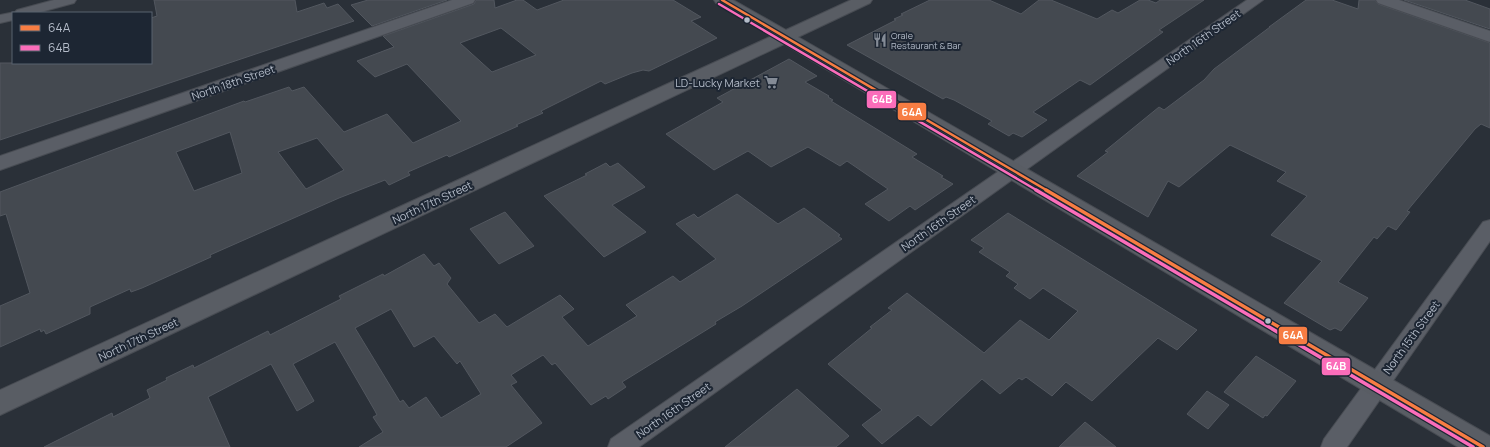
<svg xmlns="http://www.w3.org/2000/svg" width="1490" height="447" font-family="Manrope,sans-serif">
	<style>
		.building { fill: #444950; stroke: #52575f; fill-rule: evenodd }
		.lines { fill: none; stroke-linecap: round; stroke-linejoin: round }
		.minor-casing { stroke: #484c53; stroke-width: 2 }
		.tertiary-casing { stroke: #484c53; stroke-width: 2 }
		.secondary-casing { stroke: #484c53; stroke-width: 2 }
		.minor { fill: #5a5e66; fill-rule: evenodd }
		.tertiary { fill: #5a5e66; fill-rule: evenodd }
		.secondary { fill: #595d64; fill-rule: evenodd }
		.bus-1-far1-casing { stroke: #1d2633; stroke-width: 5 }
		.bus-1-casing { stroke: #1d2633; stroke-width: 6 }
		.bus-2-far1-casing { stroke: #1d2633; stroke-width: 5 }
		.bus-2-casing { stroke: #1d2633; stroke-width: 6 }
		.bus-1-far1 { stroke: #f77d43; stroke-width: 2.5 }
		.bus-1 { stroke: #f77d43; stroke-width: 3.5 }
		.bus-2-far1 { stroke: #fb6dba; stroke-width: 2.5 }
		.bus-2 { stroke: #fb6dba; stroke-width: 3.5 }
		.bus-dot { fill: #b4bcc9; stroke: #1d2633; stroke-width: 1.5 }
		.labels { text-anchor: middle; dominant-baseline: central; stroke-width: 4; stroke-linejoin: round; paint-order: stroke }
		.far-poi-label { font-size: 9px; fill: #b4bcc9; stroke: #1d2633; text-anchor: start }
		.street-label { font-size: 11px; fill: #b4bcc9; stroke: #1d2633 }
		.poi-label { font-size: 11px; fill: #b4bcc9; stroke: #1d2633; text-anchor: end }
		.line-badge { stroke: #1d2633; stroke-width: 1.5 }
		.badge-label { font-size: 11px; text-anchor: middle; font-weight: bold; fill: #fff }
	</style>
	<rect width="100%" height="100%" fill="#2a3038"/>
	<path class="building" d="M 154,0 L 295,0 L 297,12 L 324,3 L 327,8 L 338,4 L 354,21 L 0,140 L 0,63 L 151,63 L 151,18 L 157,16 Z
		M 368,0 L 447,0 L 372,26 L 351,5 Z
		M 476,0 L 494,0 L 495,8 L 517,0 L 523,0 L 537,10 L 564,0 L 673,0 L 701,17 L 691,21 L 717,38 L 649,71 L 643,70 L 632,73 L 605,84 L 601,81 L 541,111 L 543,113 L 516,125 L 518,126 L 449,157 L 447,155 L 408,172 L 410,175 L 389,185 L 385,180 L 339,198 L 210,255 L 211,257 L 142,288 L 131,292 L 130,289 L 90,307 L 90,314 L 46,334 L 44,330 L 41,332 L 40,329 L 0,347 L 0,306 L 30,293 L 6,214 L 0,216 L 0,192 L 244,101 L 245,102 L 289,87 L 292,91 L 304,87 L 344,132 L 387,114 L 413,143 L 461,121 L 407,64 L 375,77 L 357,61 L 394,47 L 383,36 L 474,4 ZM 501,28 L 536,55 L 492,72 L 460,43 ZM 230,132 L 242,173 L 194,191 L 176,152 ZM 317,138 L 344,170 L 306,189 L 278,152 Z
		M 930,0 L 989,0 L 1021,14 L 1039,0 L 1051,0 L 1097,19 L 1112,10 L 1118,13 L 1140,0 L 1148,0 L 1156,3 L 1160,0 L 1204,0 L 1159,30 L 1163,32 L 1090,85 L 1080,80 L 1033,112 L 1047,120 L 1022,137 L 1013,133 L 1009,136 L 988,124 L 992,121 L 954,100 L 946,97 L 943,99 L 847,45 L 896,20 L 894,19 L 903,15 L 901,14 Z
		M 1306,0 L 1332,0 L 1358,9 L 1359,0 L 1375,0 L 1378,4 L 1490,43 L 1490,128 L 1481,124 L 1475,129 L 1407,211 L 1410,212 L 1396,230 L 1388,226 L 1377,239 L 1374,237 L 1338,282 L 1368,298 L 1341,331 L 1335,328 L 1330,330 L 1284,303 L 1322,261 L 1271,235 L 1307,196 L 1277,181 L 1286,172 L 1230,145 L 1179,187 L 1168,181 L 1148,217 L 1077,176 L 1108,152 L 1105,151 L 1159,107 L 1164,110 L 1204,80 L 1214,69 L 1270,27 L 1269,27 Z
		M 1404,0 L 1465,0 L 1490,9 L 1490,29 Z
		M 789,59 L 817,76 L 805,82 L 829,96 L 828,97 L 833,100 L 831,101 L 917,154 L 912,157 L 943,176 L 941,177 L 953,184 L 915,210 L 910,206 L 889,221 L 865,204 L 888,189 L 847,161 L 840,166 L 808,147 L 771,167 L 748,151 L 714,170 L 666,134 L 723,102 L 717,98 Z
		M 606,163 L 610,167 L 618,163 L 645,187 L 612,205 L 646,232 L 604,257 L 544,196 L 587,175 L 585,174 Z
		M 737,194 L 778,224 L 804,208 L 840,235 L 838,236 L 842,239 L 742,306 L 715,322 L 716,324 L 622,382 L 626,387 L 608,399 L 606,396 L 591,405 L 555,363 L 552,365 L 543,355 L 511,375 L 517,382 L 511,385 L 542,423 L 506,447 L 359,447 L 383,432 L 373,417 L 377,415 L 375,411 L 335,342 L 293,364 L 314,401 L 297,411 L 271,364 L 208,397 L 230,447 L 44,447 L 112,413 L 113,417 L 150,398 L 147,390 L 167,380 L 166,378 L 193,365 L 194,368 L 268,331 L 270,335 L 341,299 L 339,296 L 383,274 L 384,276 L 424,254 L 434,266 L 439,263 L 451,278 L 447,284 L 479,323 L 495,314 L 507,327 L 560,295 L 574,309 L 562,317 L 588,346 L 637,316 L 626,305 L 673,276 L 680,282 L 716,259 L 676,224 L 694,214 L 698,218 ZM 391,309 L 414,347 L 434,336 L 457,364 L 460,361 L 481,394 L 441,418 L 426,397 L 409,408 L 403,400 L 400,402 L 355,328 Z
		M 505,212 L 534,246 L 499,264 L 470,229 Z
		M 1008,213 L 1197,330 L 1177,350 L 1158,338 L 1092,401 L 1066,382 L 1052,396 L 1026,377 L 1022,380 L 1019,378 L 1000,394 L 982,379 L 931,426 L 918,415 L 882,444 L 862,425 L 882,410 L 828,364 L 872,328 L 870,327 L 892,310 L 888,308 L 907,293 L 984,353 L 1020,320 L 1049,340 L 1078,311 L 1043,288 L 1030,299 L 1014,288 L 1018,284 L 1006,276 L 1010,272 L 979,252 L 984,248 L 971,240 Z
		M 1256,356 L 1296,381 L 1267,416 L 1265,415 L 1263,418 L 1224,392 Z
		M 797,389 L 849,436 L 836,447 L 725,447 Z
		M 1207,391 L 1229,405 L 1208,429 L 1187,414 Z
		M 1085,422 L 1116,447 L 1059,447 Z"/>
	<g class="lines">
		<defs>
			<path id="minor" d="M 54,0 L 76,0 L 74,3 L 37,13 L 13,13 L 13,20 L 0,23 L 0,15 L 15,12 L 17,10 Z
				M 1247,0 L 1263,0 L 639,447 L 608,447 L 611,439 Z
				M 1490,220 L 1490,241 L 1347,447 L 1321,447 L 1324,439 L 1483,222 Z"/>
			<path id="tertiary" d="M 452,0 L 475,0 L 473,3 L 0,170 L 0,156 Z
				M 1376,0 L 1399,0 L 1490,31 L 1490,42 L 1378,3 Z"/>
			<path id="secondary" d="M 714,0 L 733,0 L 786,30 L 851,0 L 872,0 L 870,3 L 798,37 L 1490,436 L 1490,447 L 1458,447 L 784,44 L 0,415 L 0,390 L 772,36 L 716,3 Z"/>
		</defs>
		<use href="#minor" class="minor-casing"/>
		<use href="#tertiary" class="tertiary-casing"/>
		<use href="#secondary" class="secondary-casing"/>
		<use href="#minor" class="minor"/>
		<use href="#tertiary" class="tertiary"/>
		<use href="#secondary" class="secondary"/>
		<defs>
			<path id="bus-1-far1" d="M 722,0 L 1048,191"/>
			<path id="bus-1" d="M 1046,190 L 1483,447"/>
			<path id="bus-2-far1" d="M 719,4 L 1038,191"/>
			<path id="bus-2" d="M 1036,190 L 1473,447"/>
		</defs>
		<use href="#bus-1-far1" class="bus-1-far1-casing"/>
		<use href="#bus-1" class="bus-1-casing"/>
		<use href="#bus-2-far1" class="bus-2-far1-casing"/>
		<use href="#bus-2" class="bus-2-casing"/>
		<use href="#bus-1-far1" class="bus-1-far1"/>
		<use href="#bus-1" class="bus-1"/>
		<use href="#bus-2-far1" class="bus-2-far1"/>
		<use href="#bus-2" class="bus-2"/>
	</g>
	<defs>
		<symbol id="restaurant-bare" viewBox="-9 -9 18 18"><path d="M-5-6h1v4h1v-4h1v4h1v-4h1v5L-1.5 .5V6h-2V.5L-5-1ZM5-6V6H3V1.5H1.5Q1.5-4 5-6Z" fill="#848b96" stroke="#1d2633" stroke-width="2.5" paint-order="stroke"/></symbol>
		<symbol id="supermarket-bare" viewBox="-9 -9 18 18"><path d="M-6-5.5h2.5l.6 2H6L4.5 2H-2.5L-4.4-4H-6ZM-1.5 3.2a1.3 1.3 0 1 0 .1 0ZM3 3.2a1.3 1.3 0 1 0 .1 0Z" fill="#848b96" stroke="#1d2633" stroke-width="2.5" paint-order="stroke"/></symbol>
	</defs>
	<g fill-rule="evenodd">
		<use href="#restaurant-bare" x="870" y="30" width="20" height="20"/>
		<use href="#supermarket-bare" x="761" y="72" width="20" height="20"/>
	</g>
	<g class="bus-dot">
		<circle cx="747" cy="20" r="3.5"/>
		<circle cx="1268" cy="321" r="3.5"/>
	</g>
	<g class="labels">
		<g class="far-poi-label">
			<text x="891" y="35">Orale<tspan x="891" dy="10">Restaurant &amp; Bar</tspan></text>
		</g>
		<g class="street-label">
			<text transform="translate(1203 37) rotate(-35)">North 16th Street</text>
			<text transform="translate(233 82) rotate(-19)">North 18th Street</text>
			<text transform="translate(432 202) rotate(-25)">North 17th Street</text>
			<text transform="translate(938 223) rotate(-35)">North 16th Street</text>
			<text transform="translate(1411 337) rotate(-54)">North 15th Street</text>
			<text transform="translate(138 339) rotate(-25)">North 17th Street</text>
			<text transform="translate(673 410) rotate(-35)">North 16th Street</text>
		</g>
		<g class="poi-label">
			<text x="760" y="82">LD-Lucky Market</text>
		</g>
	</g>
	<g class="line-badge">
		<rect x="866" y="90" width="31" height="19" rx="4" fill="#fb6dba"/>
		<rect x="897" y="102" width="30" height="19" rx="4" fill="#f77d43"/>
		<rect x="1278" y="326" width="30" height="19" rx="4" fill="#f77d43"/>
		<rect x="1321" y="357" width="30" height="19" rx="4" fill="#fb6dba"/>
	</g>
	<g class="badge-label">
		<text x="882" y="103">64B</text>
		<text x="912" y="116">64A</text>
		<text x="1293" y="339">64A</text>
		<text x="1336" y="370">64B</text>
	</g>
	<rect x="12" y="12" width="140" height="52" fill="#1d2633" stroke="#59626f"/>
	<rect x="20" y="25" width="20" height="6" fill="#f77d43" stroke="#59626f"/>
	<text x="48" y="32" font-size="12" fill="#b4bcc9">64A</text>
	<rect x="20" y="45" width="20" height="6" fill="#fb6dba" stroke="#59626f"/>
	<text x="48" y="52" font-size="12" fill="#b4bcc9">64B</text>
</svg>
